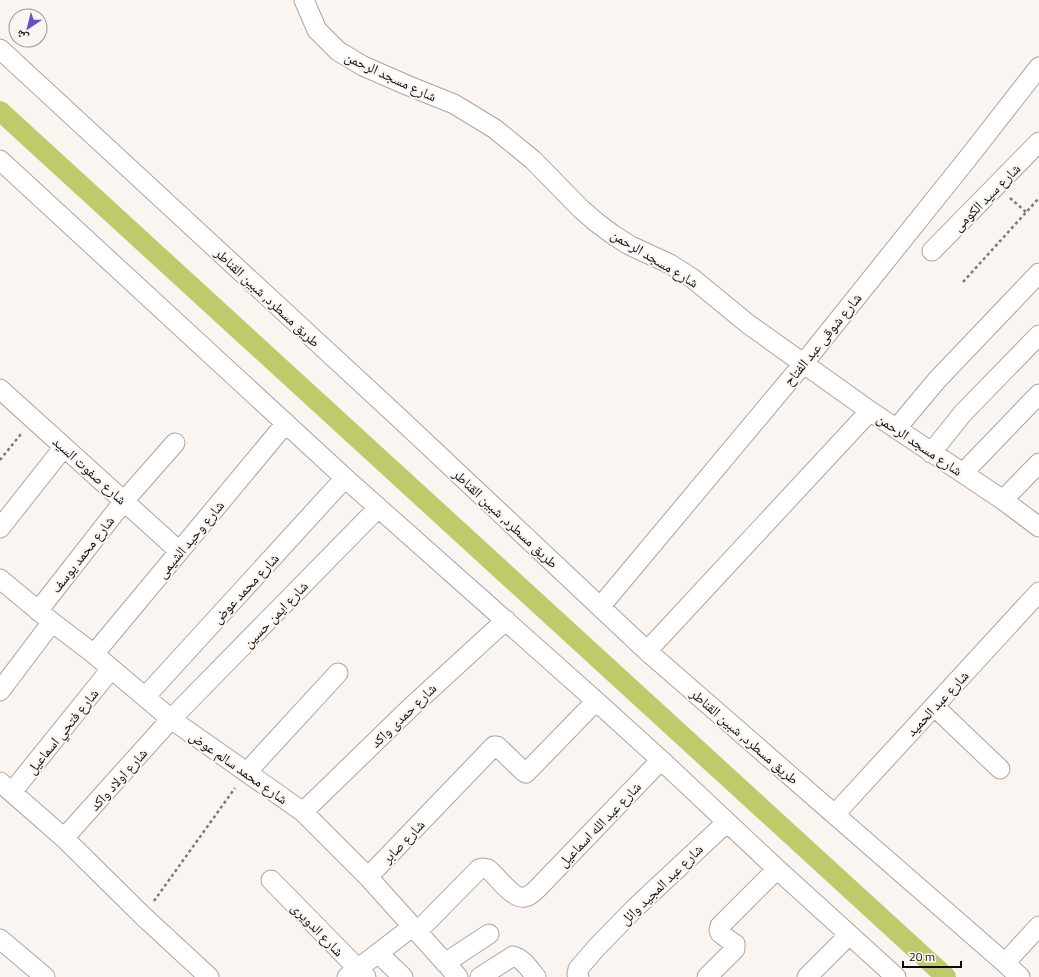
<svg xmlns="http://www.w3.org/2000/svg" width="1039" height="977" font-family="'Titillium Web','Noto Naskh Arabic',sans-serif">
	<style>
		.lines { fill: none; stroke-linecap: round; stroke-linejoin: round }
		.canal { stroke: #c1ca6b; stroke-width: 20 }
		.minor-casing { stroke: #aaa5a2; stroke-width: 21 }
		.path { stroke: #7c7876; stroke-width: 2.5; stroke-dasharray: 3 3; stroke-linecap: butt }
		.minor { stroke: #fff; stroke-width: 19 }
		.labels { text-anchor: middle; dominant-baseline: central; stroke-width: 4; stroke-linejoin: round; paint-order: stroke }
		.street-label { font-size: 14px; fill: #0e0c0b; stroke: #faf5f1 }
	</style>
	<rect width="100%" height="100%" fill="#faf5f1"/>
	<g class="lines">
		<path class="canal" d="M 0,111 L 946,977"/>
		<defs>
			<path id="minor" d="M 304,0 L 317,30 L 338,51 L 363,66 L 409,86 L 454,104 L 495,129 L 533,160 L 581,209 L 596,222 L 612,234 L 629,245 L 670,264 L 692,278 L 748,324 L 870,411 L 1003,500 L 1039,527
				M 0,49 L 396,415 L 647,651 L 1005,963 L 1020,977
				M 0,160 L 345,478 L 596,701 L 661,760 L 777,869 L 896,977
				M 932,251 L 1039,142
				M 0,389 L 179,551
				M 896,429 L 937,380 L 1039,273
				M 931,453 L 963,413 L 1039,335
				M 963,473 L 1039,394
				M 1003,500 L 1039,463
				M 0,528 L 64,447
				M 0,579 L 52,622 L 94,654 L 171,719 L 303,812 L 368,877 L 458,977
				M 600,607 L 803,364 L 968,158 L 1039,67
				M 38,611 L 124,501 L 175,443
				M 647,651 L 870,411
				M 94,654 L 286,423
				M 0,691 L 52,622
				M 145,697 L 345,478
				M 934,706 L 1000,769
				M 247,772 L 338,673
				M 0,782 L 64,838 L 143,916 L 209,977
				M 12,792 L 111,669
				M 303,812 L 410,708 L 506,620
				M 835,814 L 1039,592
				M 64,838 L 171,719 L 378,508
				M 368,877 L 494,746 L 497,746 L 524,772 L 526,773 L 596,701
				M 271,880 L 366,977
				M 417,932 L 479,869 L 483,868 L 488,869 C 497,876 513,900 525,897 C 530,896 534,892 538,888 L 661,760
				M 0,939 L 45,977
				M 378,953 L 403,977
				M 445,963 L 489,934
				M 1005,963 L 1039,926
				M 347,977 L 412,927
				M 480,977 L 513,956 C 523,958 530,970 536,977
				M 579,977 L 577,974 L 578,969 L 597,947 L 635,908 L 727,822
				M 707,977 L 735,949 L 735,944 L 733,943 L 720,933 L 719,930 L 720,926 L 777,869
				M 807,977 L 849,935"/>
		</defs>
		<use href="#minor" class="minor-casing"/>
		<path class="path" d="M 1010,198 L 1026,212
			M 963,282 L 1039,198
			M 0,460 L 21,434
			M 154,901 L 235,788"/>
		<use href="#minor" class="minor"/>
	</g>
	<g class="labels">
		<g class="street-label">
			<text transform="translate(391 76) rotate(25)">شارع مسجد الرحمن</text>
			<text transform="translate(986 197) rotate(-45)">شارع سيد الكومى</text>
			<text transform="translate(655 258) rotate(31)">شارع مسجد الرحمن</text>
			<text transform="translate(268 297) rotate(43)">طريق مسطرد, شبين القناطر</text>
			<text transform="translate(822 339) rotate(-51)">شارع شوقى عبد الفتاح</text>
			<text transform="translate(920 444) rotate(34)">شارع مسجد الرحمن</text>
			<text transform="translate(90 470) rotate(42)">شارع صفوت السيد</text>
			<text transform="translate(506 518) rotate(43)">طريق مسطرد, شبين القناطر</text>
			<text transform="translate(190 539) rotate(-50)">شارع وحيد الشيمى</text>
			<text transform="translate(82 554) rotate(-52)">شارع محمد يوسف</text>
			<text transform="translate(245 588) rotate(-47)">شارع محمد عوض</text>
			<text transform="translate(275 614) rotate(-46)">شارع ايمن حسين</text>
			<text transform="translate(937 703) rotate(-47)">شارع عبد الحميد</text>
			<text transform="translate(403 715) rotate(-44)">شارع حمدى واكد</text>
			<text transform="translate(62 731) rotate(-51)">شارع فتحي اسماعيل</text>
			<text transform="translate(745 736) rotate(41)">طريق مسطرد, شبين القناطر</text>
			<text transform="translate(239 767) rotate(35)">شارع محمد سالم عوض</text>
			<text transform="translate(118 779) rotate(-48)">شارع اولاد واكد</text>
			<text transform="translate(599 824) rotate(-46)">شارع عبد الله اسماعيل</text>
			<text transform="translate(403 841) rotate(-46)">شارع صابر</text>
			<text transform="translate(661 884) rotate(-44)">شارع عبد المجيد وائل</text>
			<text transform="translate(318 929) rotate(46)">شارع الدويرى</text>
		</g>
	</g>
	<g transform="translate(28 28) rotate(215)"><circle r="19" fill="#faf5f1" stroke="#9c9895"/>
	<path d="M0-3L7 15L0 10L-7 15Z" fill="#6051c9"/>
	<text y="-6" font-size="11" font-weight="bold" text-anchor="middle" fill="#0e0c0b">ش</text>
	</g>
	<path d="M903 961v6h58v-6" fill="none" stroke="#0e0c0b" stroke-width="2"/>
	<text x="909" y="961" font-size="12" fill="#0e0c0b" stroke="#faf5f1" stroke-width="3" paint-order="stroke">20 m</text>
</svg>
